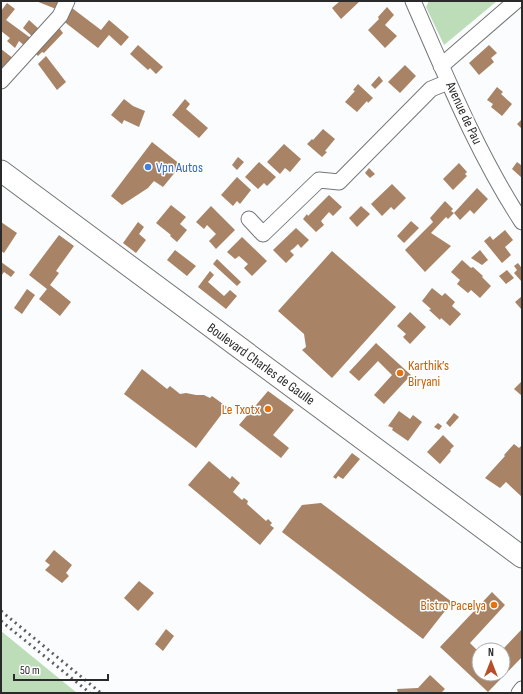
<svg xmlns="http://www.w3.org/2000/svg" width="523" height="694" font-family="'Sofia Sans Condensed',sans-serif">
	<style>
		.green { fill: #bdddb9 }
		.building { fill: #a88365 }
		.lines { fill: none; stroke-linecap: round; stroke-linejoin: round }
		.minor-casing { stroke: #757778; stroke-width: 17 }
		.secondary-casing { stroke: #757778; stroke-width: 23 }
		.minor { stroke: #fff; stroke-width: 15 }
		.secondary { stroke: #fff; stroke-width: 21 }
		.rail { stroke: #5e5e5f; stroke-width: 3; stroke-dasharray: 2 4; stroke-linecap: butt }
		.shop-dot { fill: #3f7fe0; stroke: #fff; stroke-width: 1.5 }
		.food-dot { fill: #e8710a; stroke: #fff; stroke-width: 1.5 }
		.labels { text-anchor: middle; dominant-baseline: central; stroke-width: 3; stroke-linejoin: round; paint-order: stroke }
		.street-label { font-size: 14px; fill: #2a2a2b; stroke: #fff }
		.shop-label { font-size: 14px; fill: #366cbe; stroke: #fff; text-anchor: start }
		.food-label { font-size: 14px; fill: #c56008; stroke: #fff; text-anchor: end }
	</style>
	<rect width="100%" height="100%" fill="#fafcfd"/>
	<path class="green" d="M 429,1 L 497,1 L 444,45 L 426,7 Z
		M 1,631 L 77,693 L 3,693 L 1,692 Z"/>
	<path class="building" d="M 36,1 L 59,1 L 56,9 Z
		M 340,1 L 360,1 L 341,19 L 332,8 Z
		M 7,3 L 15,9 L 6,20 L 32,39 L 26,47 L 19,41 L 15,48 L 7,41 L 10,38 L 1,31 L 1,11 Z
		M 387,7 L 394,15 L 385,25 L 397,36 L 385,48 L 368,30 L 379,19 L 378,17 Z
		M 72,8 L 101,30 L 109,20 L 129,37 L 121,46 L 109,35 L 98,48 L 62,20 Z
		M 29,20 L 40,30 L 34,38 L 23,28 Z
		M 57,25 L 63,33 L 44,53 L 42,52 L 38,56 L 32,50 Z
		M 138,45 L 163,67 L 156,74 L 150,68 L 148,70 L 130,54 Z
		M 489,45 L 497,53 L 491,58 L 494,62 L 479,75 L 469,63 Z
		M 1,49 L 14,59 L 1,72 Z
		M 46,56 L 66,82 L 57,90 L 38,64 Z
		M 405,65 L 416,76 L 400,93 L 388,82 Z
		M 379,76 L 383,81 L 375,89 L 371,85 Z
		M 358,84 L 373,98 L 368,103 L 367,101 L 357,112 L 345,102 L 355,91 L 353,90 Z
		M 497,87 L 503,92 L 501,94 L 512,104 L 502,116 L 491,107 L 493,104 L 487,100 Z
		M 124,99 L 133,106 L 145,111 L 139,127 L 124,120 L 122,124 L 111,115 Z
		M 185,99 L 190,104 L 186,109 L 208,128 L 199,138 L 172,115 Z
		M 522,119 L 522,129 L 517,124 Z
		M 323,129 L 335,139 L 325,151 L 327,152 L 322,157 L 307,144 L 312,139 L 313,140 Z
		M 152,142 L 181,165 L 163,187 L 154,181 L 148,188 L 122,205 L 111,196 Z
		M 284,144 L 301,159 L 290,172 L 285,168 L 280,174 L 267,162 Z
		M 238,157 L 244,162 L 237,170 L 232,165 Z
		M 259,162 L 276,177 L 267,186 L 264,183 L 258,189 L 245,177 Z
		M 517,162 L 521,165 L 522,164 L 522,178 L 512,169 Z
		M 459,163 L 467,172 L 465,174 L 467,176 L 453,190 L 443,179 Z
		M 369,168 L 375,174 L 370,178 L 365,173 Z
		M 237,177 L 251,190 L 240,204 L 237,201 L 233,206 L 221,195 Z
		M 392,184 L 406,198 L 394,210 L 391,207 L 382,216 L 371,204 Z
		M 477,188 L 488,199 L 474,214 L 470,210 L 460,220 L 454,213 Z
		M 329,195 L 342,207 L 333,216 L 329,212 L 321,221 L 324,225 L 316,232 L 303,219 L 307,214 L 308,216 Z
		M 445,201 L 453,209 L 451,211 L 454,213 L 448,219 L 446,217 L 431,233 L 451,246 L 425,272 L 405,250 L 433,222 L 430,218 Z
		M 171,205 L 186,217 L 180,224 L 187,230 L 177,242 L 170,236 L 171,235 L 156,223 Z
		M 211,206 L 235,230 L 216,249 L 209,241 L 216,234 L 207,225 L 204,229 L 196,222 Z
		M 361,206 L 370,214 L 357,227 L 349,218 Z
		M 411,221 L 419,228 L 404,243 L 397,236 Z
		M 1,222 L 17,233 L 4,253 L 1,251 Z
		M 138,222 L 144,227 L 139,234 L 146,240 L 136,253 L 123,243 Z
		M 296,228 L 309,240 L 301,248 L 298,244 L 294,248 L 290,251 L 294,255 L 286,263 L 273,250 Z
		M 505,230 L 513,240 L 505,247 L 511,255 L 502,263 L 484,241 L 490,236 L 493,240 Z
		M 59,235 L 74,246 L 56,271 L 59,273 L 50,285 L 71,302 L 60,316 L 39,299 L 47,289 L 29,275 Z
		M 242,237 L 267,261 L 252,276 L 244,268 L 248,264 L 239,256 L 235,259 L 227,252 Z
		M 175,250 L 196,266 L 187,276 L 167,260 Z
		M 480,250 L 488,260 L 482,265 L 471,258 Z
		M 332,251 L 396,307 L 332,378 L 302,350 L 306,347 L 304,334 L 278,311 Z
		M 217,259 L 241,282 L 237,286 L 213,264 Z
		M 462,260 L 471,268 L 473,267 L 483,276 L 482,277 L 491,286 L 480,298 L 471,290 L 468,293 L 457,284 L 460,280 L 451,272 Z
		M 1,262 L 15,272 L 11,277 L 4,272 L 1,276 Z
		M 518,263 L 521,267 L 522,266 L 522,282 L 514,273 L 517,270 L 514,266 Z
		M 507,270 L 514,278 L 506,284 L 499,276 Z
		M 210,271 L 214,275 L 208,282 L 224,296 L 230,290 L 237,296 L 226,309 L 198,287 Z
		M 432,288 L 442,296 L 445,293 L 455,302 L 452,306 L 461,314 L 450,326 L 441,318 L 440,320 L 429,310 L 431,309 L 422,301 Z
		M 27,289 L 35,295 L 22,314 L 14,308 Z
		M 522,296 L 522,310 L 515,302 Z
		M 410,312 L 426,327 L 410,344 L 403,337 L 406,334 L 397,326 Z
		M 376,343 L 411,375 L 384,404 L 374,395 L 392,375 L 378,361 L 359,381 L 349,372 Z
		M 142,369 L 167,389 L 170,386 L 180,394 L 186,393 L 196,395 L 204,395 L 210,398 L 212,396 L 227,407 L 196,448 L 124,394 Z
		M 522,381 L 522,396 L 514,389 Z
		M 268,391 L 294,410 L 273,435 L 289,448 L 281,458 L 239,425 Z
		M 399,411 L 410,419 L 413,415 L 422,422 L 408,441 L 392,430 L 393,428 L 388,426 Z
		M 454,413 L 459,417 L 450,427 L 446,423 Z
		M 438,423 L 442,426 L 439,430 L 434,427 Z
		M 443,435 L 454,446 L 450,450 L 451,451 L 440,464 L 427,452 Z
		M 514,444 L 519,448 L 522,445 L 522,497 L 506,482 L 500,488 L 485,478 L 505,456 L 504,455 Z
		M 352,453 L 360,459 L 343,479 L 338,476 L 336,479 L 333,477 Z
		M 209,461 L 230,479 L 232,476 L 240,483 L 233,492 L 242,500 L 244,498 L 248,501 L 247,504 L 266,521 L 268,519 L 272,523 L 270,525 L 274,528 L 260,545 L 188,485 Z
		M 321,503 L 452,602 L 423,639 L 282,532 L 302,505 Z
		M 54,550 L 72,565 L 66,573 L 69,576 L 62,583 L 45,570 L 50,565 L 45,561 Z
		M 139,581 L 154,593 L 138,611 L 124,598 Z
		M 492,592 L 505,605 L 470,643 L 479,652 L 479,674 L 503,674 L 503,649 L 522,629 L 522,657 L 488,692 L 440,647 Z
		M 166,629 L 174,636 L 163,651 L 155,644 Z
		M 430,675 L 445,689 L 441,693 L 398,693 L 397,689 L 418,688 Z"/>
	<g class="lines">
		<defs>
			<path id="minor" d="M 413,1 C 446,76 477,153 522,222
				M 441,66 L 516,1
				M 1,81 L 60,16 L 67,1
				M 249,219 L 263,234 L 319,180 L 339,182 L 431,89 L 448,82
				M 519,693 L 522,689"/>
			<path id="secondary" d="M 1,171 L 522,557"/>
		</defs>
		<use href="#minor" class="minor-casing"/>
		<use href="#secondary" class="secondary-casing"/>
		<use href="#minor" class="minor"/>
		<use href="#secondary" class="secondary"/>
		<path class="rail" d="M 1,611 L 101,693
			M 1,621 L 90,693"/>
	</g>
	<circle class="shop-dot" cx="148" cy="167" r="4"/>
	<g class="food-dot">
		<circle cx="400" cy="373" r="4"/>
		<circle cx="268" cy="409" r="4"/>
		<circle cx="494" cy="605" r="4"/>
	</g>
	<g class="labels">
		<g class="street-label">
			<text transform="translate(464 113) rotate(65)">Avenue de Pau</text>
			<text transform="translate(261 364) rotate(36)">Boulevard Charles de Gaulle</text>
		</g>
		<g class="shop-label">
			<text x="156" y="167">Vpn Autos</text>
		</g>
		<g class="food-label">
			<text x="408" y="365" text-anchor="start">Karthik’s<tspan x="408" dy="16">Biryani</tspan></text>
			<text x="260" y="409">Le Txotx</text>
			<text x="486" y="605">Bistro Pacelya</text>
		</g>
	</g>
	<rect width="523" height="694" fill="none" stroke="#2a2a2b" stroke-width="4"/>
	<g transform="translate(491 662)"><circle r="19" fill="#ffffff" stroke="#aaaaaa"/>
	<path d="M0-3L7 15L0 10L-7 15Z" fill="#b64e29"/>
	<text y="-6" font-size="11" font-weight="bold" text-anchor="middle" fill="#2a2a2b">N</text>
	</g>
	<path d="M14 674v6h94v-6" fill="none" stroke="#2a2a2b" stroke-width="2"/>
	<text x="20" y="674" font-size="12" fill="#2a2a2b" stroke="#ffffff" stroke-width="3" paint-order="stroke">50 m</text>
</svg>
